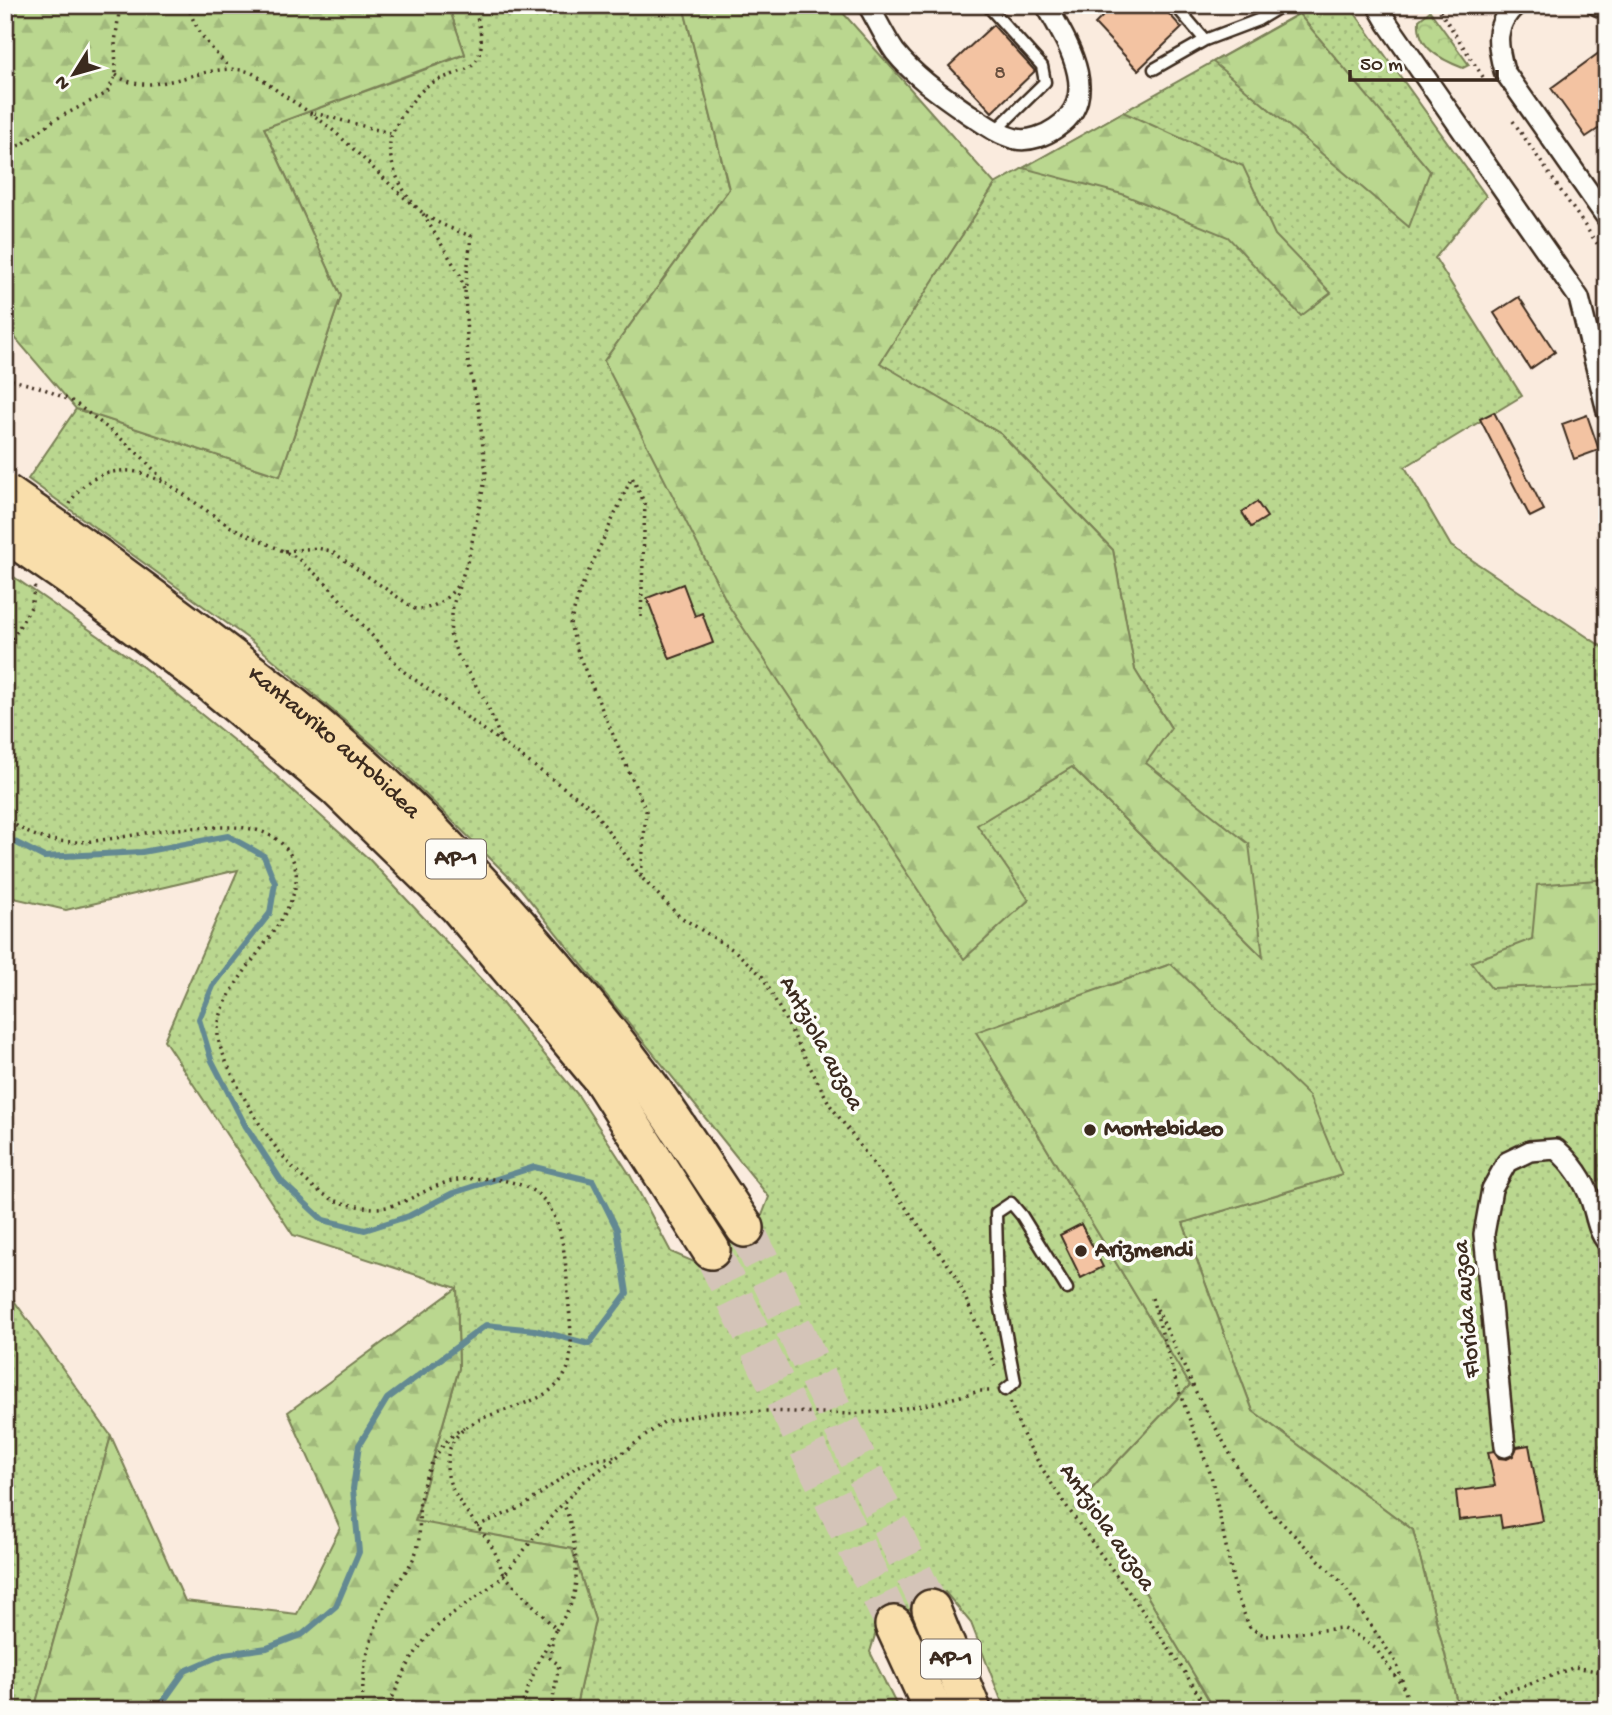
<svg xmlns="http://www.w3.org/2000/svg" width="1612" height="1715" font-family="'Gochi Hand',sans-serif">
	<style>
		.grass { fill: url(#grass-dots); stroke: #7a8056; stroke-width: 2 }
		.forest { fill: url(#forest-firs); stroke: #7a8056; stroke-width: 2 }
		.park { fill: url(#park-crowns); stroke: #7a8056; stroke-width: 2 }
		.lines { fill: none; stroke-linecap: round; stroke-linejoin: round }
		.stream { stroke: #648992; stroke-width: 6 }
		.building { fill: #f3c3a2; stroke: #3b2a1e; stroke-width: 2 }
		.motorway-tunnel { stroke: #d4c4b8; stroke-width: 37; stroke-dasharray: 37 18; stroke-linecap: butt }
		.service-casing { stroke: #3b2a1e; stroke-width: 15 }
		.minor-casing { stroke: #3b2a1e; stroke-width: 24 }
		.motorway-casing { stroke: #3b2a1e; stroke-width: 42 }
		.path { stroke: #3b2a1e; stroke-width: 3.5; stroke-dasharray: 2 5; stroke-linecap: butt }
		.service { stroke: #fdfcf7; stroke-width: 10 }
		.minor { stroke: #fdfcf7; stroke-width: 19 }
		.motorway { stroke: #f9deab; stroke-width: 37 }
		.motorway-bridge-casing { stroke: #3b2a1e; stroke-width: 42; stroke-linecap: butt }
		.motorway-bridge { stroke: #f9deab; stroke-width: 37 }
		.poi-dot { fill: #3b2a1e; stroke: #fdfcf7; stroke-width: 2.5 }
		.labels { text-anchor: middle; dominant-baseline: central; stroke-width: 7; stroke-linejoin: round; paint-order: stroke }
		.number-label { font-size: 21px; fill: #69503f }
		.shield { fill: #fdfcf7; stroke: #75695f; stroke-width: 2 }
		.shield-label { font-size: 23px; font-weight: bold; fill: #3b2a1e }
		.street-label { font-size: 24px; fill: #3b2a1e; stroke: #fdfcf7 }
		.poi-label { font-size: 24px; font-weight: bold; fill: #3b2a1e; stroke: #fdfcf7; text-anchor: start }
	</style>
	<defs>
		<pattern id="grass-dots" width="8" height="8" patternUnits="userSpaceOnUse" patternTransform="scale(1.75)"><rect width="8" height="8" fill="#bad78f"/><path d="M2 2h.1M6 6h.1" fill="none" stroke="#a1b97b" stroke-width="1.8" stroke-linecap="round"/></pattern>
		<pattern id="forest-firs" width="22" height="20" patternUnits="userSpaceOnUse" patternTransform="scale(1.75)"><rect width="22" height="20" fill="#bad78f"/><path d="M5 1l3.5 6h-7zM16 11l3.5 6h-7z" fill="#a1b97b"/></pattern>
		<pattern id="park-crowns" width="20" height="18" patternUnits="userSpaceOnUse" patternTransform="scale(1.75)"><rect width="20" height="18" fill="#bad78f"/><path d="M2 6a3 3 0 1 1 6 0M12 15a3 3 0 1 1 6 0" fill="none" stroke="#a1b97b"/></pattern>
	</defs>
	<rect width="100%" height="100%" fill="#faebde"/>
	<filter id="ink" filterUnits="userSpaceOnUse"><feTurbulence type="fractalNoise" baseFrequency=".0143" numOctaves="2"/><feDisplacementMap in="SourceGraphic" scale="14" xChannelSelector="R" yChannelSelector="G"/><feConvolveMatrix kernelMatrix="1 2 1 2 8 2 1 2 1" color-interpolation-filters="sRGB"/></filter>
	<g filter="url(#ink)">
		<path class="grass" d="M 448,5 L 683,5 L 729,189 L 604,361 L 976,825 L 1072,767 L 1262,956 L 1248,844 L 1145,763 L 1171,728 L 1135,670 L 1113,550 L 1001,434 L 879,363 L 995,184 L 1314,5 L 1349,5 L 1486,196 L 1435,258 L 1522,396 L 1405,467 L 1451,546 L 1607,650 L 1607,1710 L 1459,1710 L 1413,1530 L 1253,1411 L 1183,1223 L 1341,1175 L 1171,964 L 977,1033 L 1190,1385 L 1087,1494 L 1215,1710 L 1005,1710 L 971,1623 L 945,1592 L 878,1625 L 870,1652 L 899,1710 L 575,1710 L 595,1620 L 572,1549 L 415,1522 L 459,1368 L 457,1288 L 293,1235 L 164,1040 L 238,870 L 66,910 L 5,896 L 5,571 L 139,664 L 264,765 L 369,859 L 492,991 L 578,1095 L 630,1175 L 671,1252 L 694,1262 L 758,1226 L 769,1197 L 520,888 L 394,763 L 250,640 L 28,479 L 76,409 L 280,476 L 341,296 L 264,128 L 465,55 Z
			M 5,1288 L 111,1436 L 34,1710 L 5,1710 Z"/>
		<path class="forest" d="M 5,5 L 448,5 L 465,54 L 264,128 L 341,296 L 280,476 L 76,409 L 5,326 Z
			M 683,5 L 836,5 L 995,184 L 880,363 L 1001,434 L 1113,550 L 1135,670 L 1171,728 L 1146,763 L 1249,844 L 1263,957 L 1072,767 L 977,825 L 1029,900 L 964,959 L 730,608 L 604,361 L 729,189 Z
			M 1299,14 L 1430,171 L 1409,227 L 1213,62 Z
			M 1123,112 L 1243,166 L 1275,235 L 1331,293 L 1301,316 L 1228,237 L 1122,194 L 1023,168 Z
			M 1607,879 L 1607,984 L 1491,988 L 1471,962 L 1532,939 L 1537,885 Z
			M 1171,964 L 1309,1096 L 1342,1175 L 1183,1223 L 1253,1411 L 1413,1530 L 1459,1710 L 1215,1710 L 1087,1494 L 1190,1385 L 976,1032 Z
			M 457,1288 L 459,1368 L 415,1521 L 572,1549 L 595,1620 L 575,1710 L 34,1710 L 111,1436 L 185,1601 L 297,1614 L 340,1528 L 288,1412 Z"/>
		<path class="park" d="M 1430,11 L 1469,65 L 1463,68 C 1440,59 1417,48 1419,20 Z"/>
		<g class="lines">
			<path class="stream" d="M 5,837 L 44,857 L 142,852 L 228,836 L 264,856 L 275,883 L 270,913 L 213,986 L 199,1019 L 211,1059 L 245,1125 L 282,1182 L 323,1220 L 365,1230 L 409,1216 L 453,1193 L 534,1167 L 593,1181 L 617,1229 L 627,1293 L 589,1344 L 535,1330 L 486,1325 L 387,1399 L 359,1445 L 353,1489 L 359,1552 L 336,1606 L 303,1634 L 267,1648 L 224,1654 L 185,1671 L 157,1710"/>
		</g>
		<path class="building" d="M 1114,5 L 1161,5 L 1182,28 L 1138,70 L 1095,24 Z
			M 993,25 L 1035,71 L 992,112 L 949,66 Z
			M 1607,47 L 1607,123 L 1586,137 L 1551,88 Z
			M 1519,297 L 1555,352 L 1530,369 L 1494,313 Z
			M 1494,412 L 1544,510 L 1530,517 L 1480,419 Z
			M 1587,415 L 1599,450 L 1574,459 L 1562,424 Z
			M 1257,502 L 1267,517 L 1251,527 L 1242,512 Z
			M 683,584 L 695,616 L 702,613 L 713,643 L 670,659 L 647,598 Z
			M 1081,1224 L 1103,1267 L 1081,1278 L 1060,1235 Z
			M 1529,1445 L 1543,1521 L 1502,1528 L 1500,1515 L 1459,1520 L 1456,1491 L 1495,1486 L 1488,1452 L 1494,1451 L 1499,1458 L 1507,1459 L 1513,1456 L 1517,1447 Z"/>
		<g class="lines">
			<path class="motorway-tunnel" d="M 745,1228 L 931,1609
				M 711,1250 L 894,1625"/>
			<defs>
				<path id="service" d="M 987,5 L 1042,66 L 1045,82 L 995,131
					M 1175,5 L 1205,40
					M 1154,69 L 1205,40 L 1258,20 L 1283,5
					M 1005,1390 L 1015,1382 L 998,1293 L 996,1213 L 1011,1203 L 1022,1216 L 1067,1289"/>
				<path id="minor" d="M 868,5 C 877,20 885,38 895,52 C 916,78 942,95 969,114 C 984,124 999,135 1016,139 C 1029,142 1046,135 1056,128 C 1103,97 1067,42 1046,5
					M 1377,5 L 1388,24 L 1579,298 L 1607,411
					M 1516,5 C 1493,25 1497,45 1504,71 L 1607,218
					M 1597,5 L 1607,9
					M 1505,1447 L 1484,1234 L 1492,1189 L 1507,1162 L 1530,1151 L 1556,1149 C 1572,1163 1584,1180 1591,1200 C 1596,1214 1597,1230 1607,1242"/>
				<g id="motorway">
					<path id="s1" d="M 97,557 C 211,642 330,727 429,829 C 507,910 583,996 650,1087 C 683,1133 713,1181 745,1228"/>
					<path d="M 77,582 L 211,683 L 336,787 L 458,906 L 602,1079 L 711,1250"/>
					<path d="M 931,1609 L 972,1710"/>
					<path d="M 894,1625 L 933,1710"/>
				</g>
			</defs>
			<use href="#service" class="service-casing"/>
			<use href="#minor" class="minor-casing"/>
			<use href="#motorway" class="motorway-casing"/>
			<path class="path" d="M 188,5 C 194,29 212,50 229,67
				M 473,5 C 479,23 489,51 471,66 C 461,74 439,77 427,86 C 415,95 391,127 390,143 C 388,166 405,199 423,213 C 437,224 455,230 471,236 L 465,293 L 468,361 L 479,411 L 486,475 L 469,556 L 453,605 L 450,634 L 457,654 L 487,704 L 503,745
				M 1436,5 L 1485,80
				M 116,75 C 155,103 210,56 252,73 C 262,78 270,86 279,92 C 298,105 318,117 336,133 C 363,157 387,183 415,207
				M 314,113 L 393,134
				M 1513,121 L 1607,258
				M 5,151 L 23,144 L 54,120 L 107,93 L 116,75 L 115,43 L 120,5
				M 423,214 L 460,275 L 464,290
				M 5,378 L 42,388 L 74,402 L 119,437 L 143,458 L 164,481 L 229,526 L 296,557 L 326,583 L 403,671 L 592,808 L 641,877
				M 70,504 C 80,481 106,469 131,471 C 142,472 153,478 163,482
				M 285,551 L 317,548 L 331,551 L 415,609 C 432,610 447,600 457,586
				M 641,617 L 645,504 L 632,477 L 580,590 L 570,624 L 579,656 L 646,811 L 641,877 L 679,916 L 735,951 L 763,977 L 830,1105 L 955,1274 L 996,1369
				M 5,651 L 31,607 L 35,585
				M 5,816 C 46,858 108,838 158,831 C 182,828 205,827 229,827 C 247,827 267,830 281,843 C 343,904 195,983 221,1049 C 240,1097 284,1175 332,1199 C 342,1204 361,1207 373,1208 C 403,1209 424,1187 452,1181 C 482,1175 530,1178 548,1205 C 564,1228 566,1266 568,1294 C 569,1314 575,1352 567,1370 C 545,1421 450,1399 447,1464 C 446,1497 479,1522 493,1549 C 498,1557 500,1566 504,1575 L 556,1511 L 582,1483 L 664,1422 L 712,1412 L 769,1411 L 849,1414 L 889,1411 L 934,1403 L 980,1391 L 992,1391
				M 1152,1298 L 1178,1389 L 1211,1475 L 1236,1594 L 1250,1628 L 1266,1636 L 1341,1628 L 1358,1636 L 1376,1649 L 1405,1690 L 1409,1710
				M 1157,1309 L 1196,1392 L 1245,1481 L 1274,1515 L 1341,1582 L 1396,1662 L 1404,1686
				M 1010,1402 C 1016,1417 1021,1432 1029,1446 C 1081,1539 1156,1617 1207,1710
				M 477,1526 L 524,1506 L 575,1468 L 590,1461 L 617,1456
				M 556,1630 C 561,1621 568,1612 572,1601 C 581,1577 574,1525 563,1503
				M 363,1710 C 360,1668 372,1626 393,1591 C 400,1578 413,1564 417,1549 C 422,1532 417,1513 421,1495 C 426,1468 442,1438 467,1426
				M 387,1710 C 401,1678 415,1645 442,1622 C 462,1605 485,1593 504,1575 L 556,1629 L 538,1662 L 520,1710
				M 551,1710 L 559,1665 L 550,1658 L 553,1637
				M 1486,1710 L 1486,1702 L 1505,1691 L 1528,1685 L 1575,1667 L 1607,1673"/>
			<use href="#service" class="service"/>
			<use href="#minor" class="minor"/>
			<use href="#motorway" class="motorway"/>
			<defs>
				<path id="motorway-bridge" d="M 5,493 L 97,557
					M 5,532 L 77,582"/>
			</defs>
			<use href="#motorway-bridge" class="motorway-bridge-casing"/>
			<use href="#motorway-bridge" class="motorway-bridge"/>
		</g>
	</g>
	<g class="poi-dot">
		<circle cx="1090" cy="1130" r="7"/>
		<circle cx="1081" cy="1251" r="7"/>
	</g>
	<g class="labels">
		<g class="number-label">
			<text x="1000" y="74">8</text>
		</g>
		<g class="shield">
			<rect x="426" y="839.5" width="60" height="39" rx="5"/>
			<rect x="921" y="1639.5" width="60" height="39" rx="5"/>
		</g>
		<g class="shield-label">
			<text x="456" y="859">AP-1</text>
			<text x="951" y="1659">AP-1</text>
		</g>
		<g class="street-label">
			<text stroke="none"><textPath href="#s1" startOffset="301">Kantauriko autobidea</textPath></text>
			<text transform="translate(820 1044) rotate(61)">Antziola auzoa</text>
			<text transform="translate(1468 1309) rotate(-95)">Florida auzoa</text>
			<text transform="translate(1106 1528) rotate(55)">Antziola auzoa</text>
		</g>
		<g class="poi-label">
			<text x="1104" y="1130">Montebideo</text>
			<text x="1095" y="1251">Arizmendi</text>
		</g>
	</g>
	<rect width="1612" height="1715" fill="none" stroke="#fdfcf7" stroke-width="28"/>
	<rect x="14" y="14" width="1584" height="1687" fill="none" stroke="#3b2a1e" stroke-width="2.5" filter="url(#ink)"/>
	<g transform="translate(74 74) rotate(233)" stroke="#fdfcf7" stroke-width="5" paint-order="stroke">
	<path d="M0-5L12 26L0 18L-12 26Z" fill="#3b2a1e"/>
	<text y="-10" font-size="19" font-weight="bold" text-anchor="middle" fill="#3b2a1e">N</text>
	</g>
	<path d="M1350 70v10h147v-10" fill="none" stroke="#3b2a1e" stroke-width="3.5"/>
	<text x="1360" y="70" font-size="21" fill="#3b2a1e" stroke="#fdfcf7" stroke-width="5" paint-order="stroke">50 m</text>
</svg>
